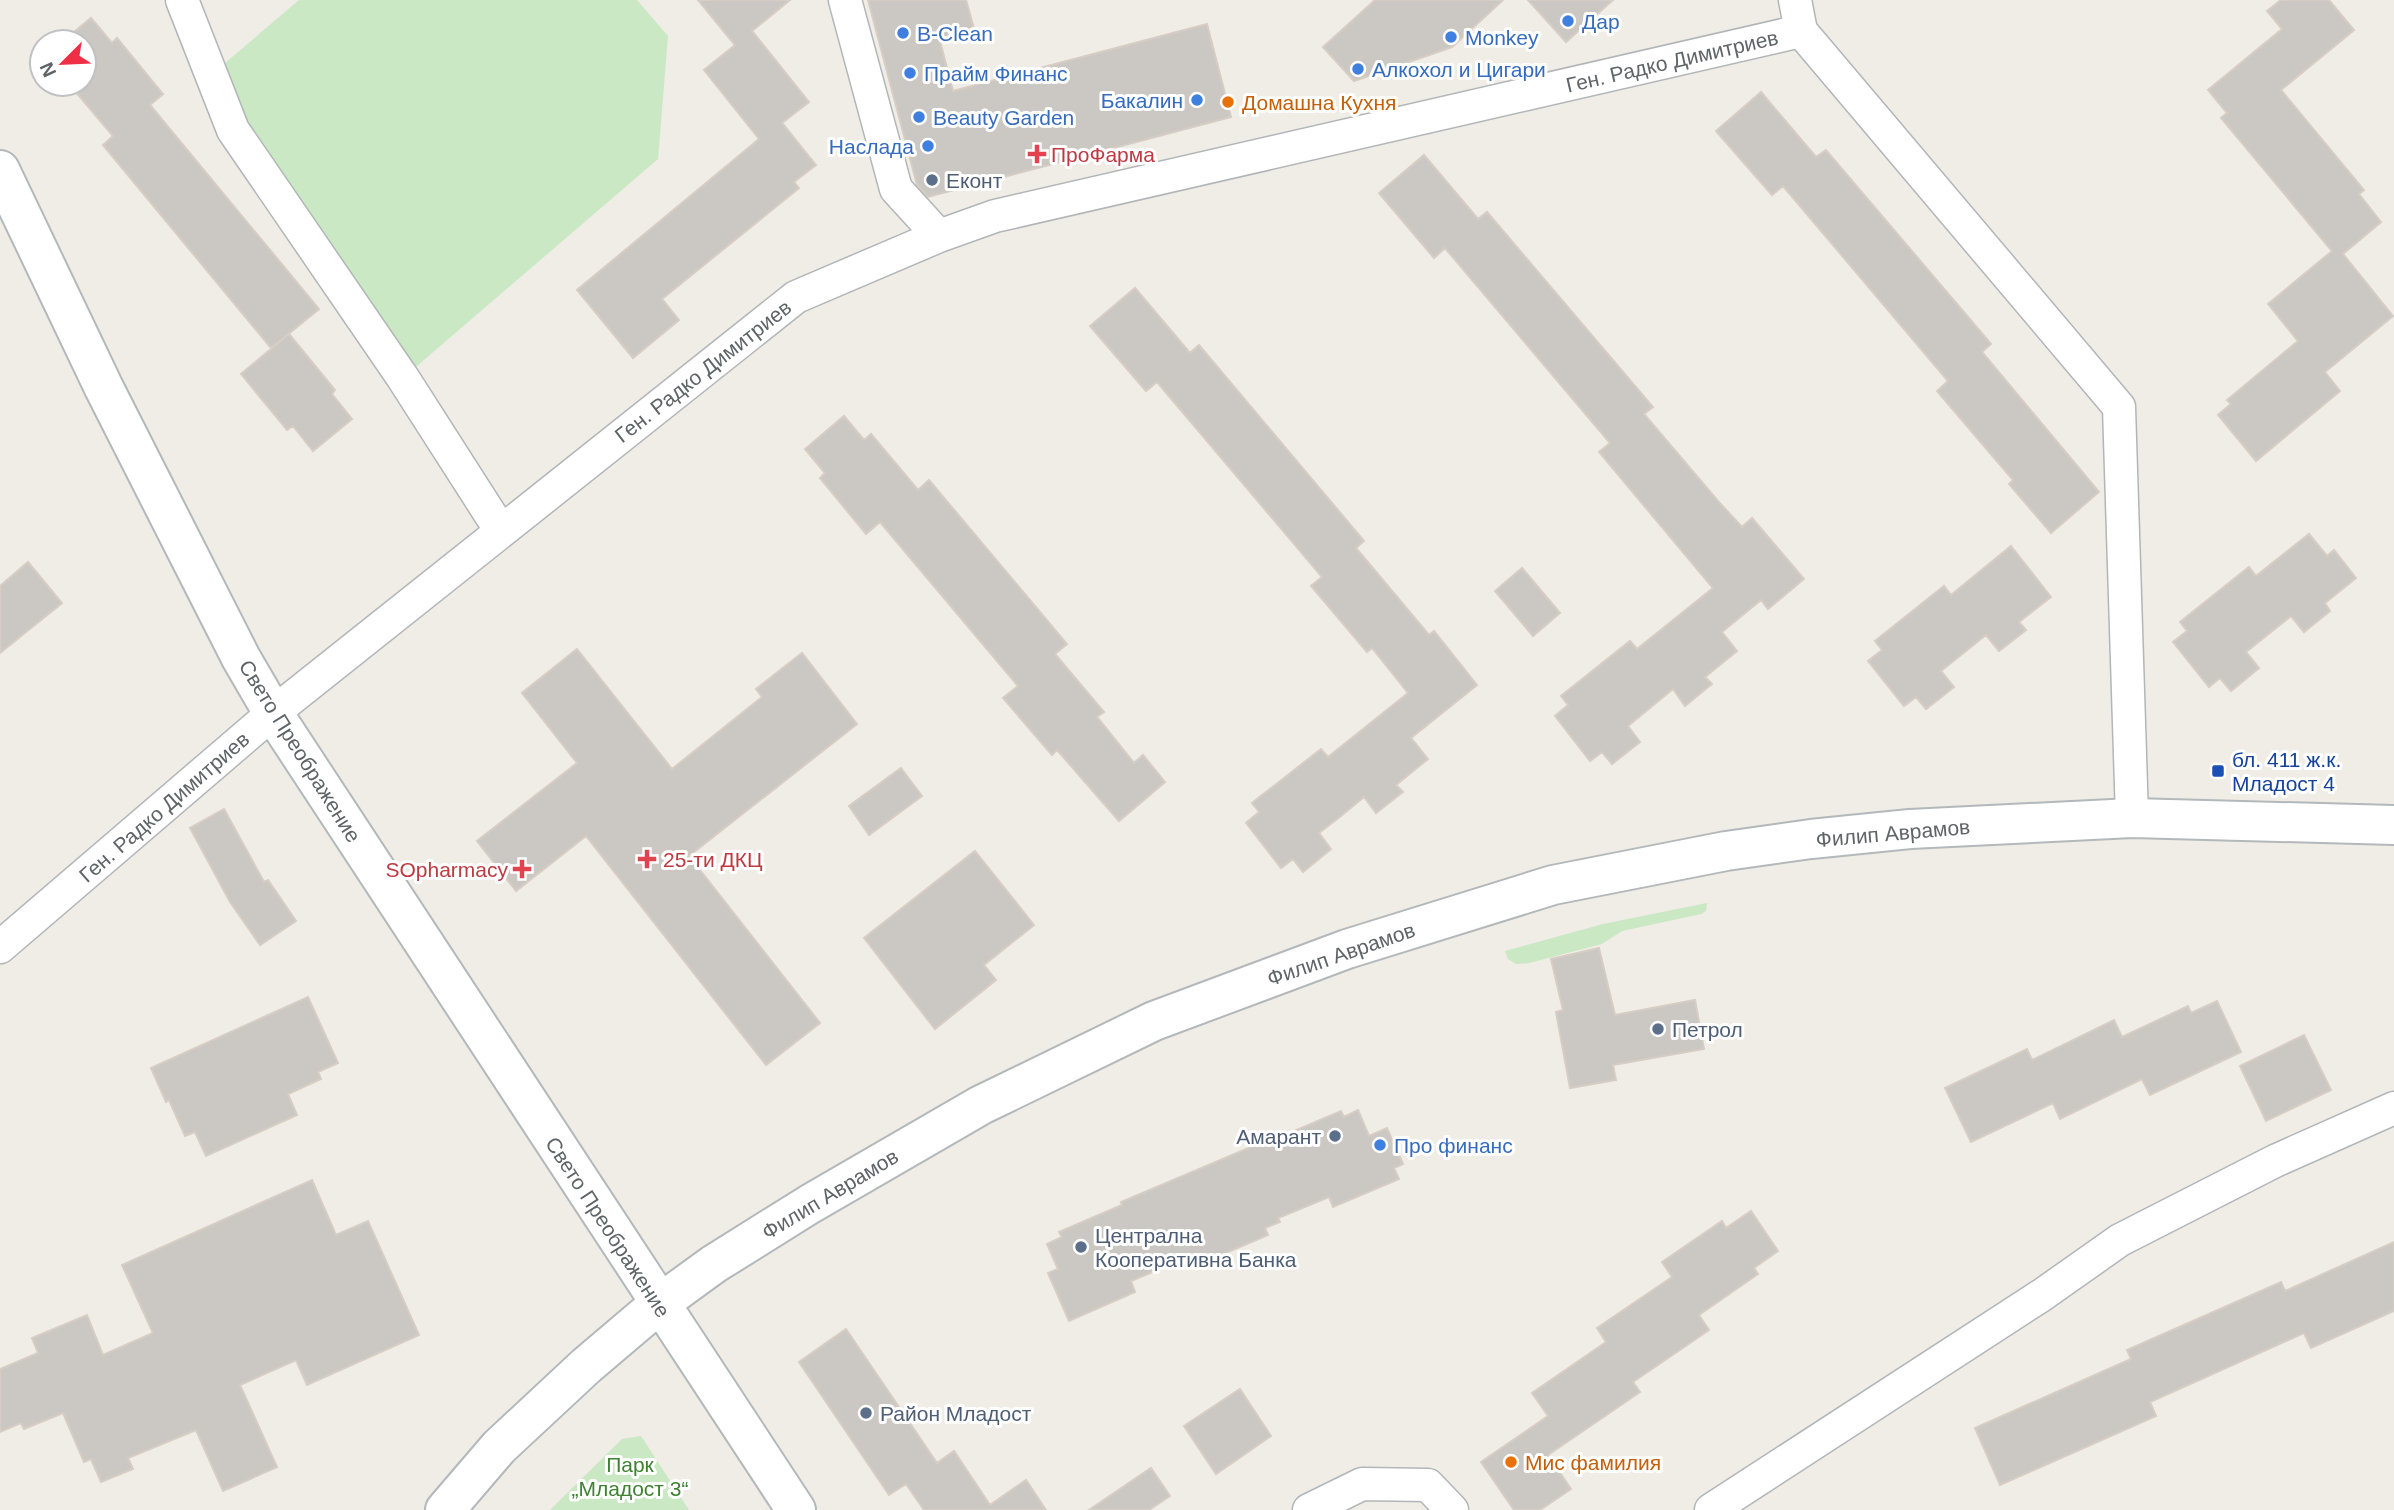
<svg xmlns="http://www.w3.org/2000/svg" width="2394" height="1510" font-family="Arial,sans-serif">
	<style>
		.green { fill: #cae8c3 }
		.building { fill: #cbc7c2; stroke: #d6cdc4; stroke-width: 2 }
		.lines { fill: none; stroke-linecap: round; stroke-linejoin: round }
		.street-casing { stroke: #b2b6b9; stroke-width: 35 }
		.secondary-casing { stroke: #b3b8bb; stroke-width: 42 }
		.street { stroke: #fff; stroke-width: 32 }
		.secondary { stroke: #fff; stroke-width: 38 }
		.shop-dot { fill: #3f7fe0; stroke: #fff; stroke-width: 2.5 }
		.food-dot { fill: #e8710a; stroke: #fff; stroke-width: 2.5 }
		.health-dot { fill: #e0444e; stroke: #fff; stroke-width: 2.5 }
		.service-dot { fill: #5c6f8a; stroke: #fff; stroke-width: 2.5 }
		.transit-dot { fill: #1a4fb4; stroke: #fff; stroke-width: 2.5 }
		.labels { text-anchor: middle; dominant-baseline: central; stroke-width: 6; stroke-linejoin: round; paint-order: stroke }
		.shop-label { font-size: 21px; fill: #366cbe; stroke: #fff; text-anchor: start }
		.street-label { font-size: 21px; fill: #5e6467; stroke: #fff }
		.food-label { font-size: 21px; fill: #c56008; stroke: #fff; text-anchor: start }
		.health-label { font-size: 21px; fill: #be3a42; stroke: #fff; text-anchor: start }
		.service-label { font-size: 21px; fill: #4e5e75; stroke: #fff; text-anchor: start }
		.transit-label { font-size: 21px; fill: #164399; stroke: #fff; text-anchor: start }
		.park-label { font-size: 21px; fill: #3e8231; stroke: #fff }
	</style>
	<rect width="100%" height="100%" fill="#f0ece6"/>
	<path class="green" d="M 299,0 L 637,0 L 668,36 L 658,159 L 403,378 L 211,75 Z
		M 1707,903 L 1706,911 L 1701,914 L 1622,931 L 1602,944 L 1529,963 L 1516,964 L 1508,959 L 1505,951 L 1603,924 Z
		M 641,1436 L 689,1510 L 550,1510 L 622,1439 Z"/>
	<path class="building" d="M 698,0 L 790,0 L 752,31 L 809,102 L 782,123 L 816,165 L 794,182 L 799,188 L 662,299 L 679,320 L 633,358 L 577,290 L 759,139 L 704,70 L 735,45 Z
		M 868,0 L 966,0 L 975,32 L 940,41 L 953,91 L 1207,24 L 1231,117 L 928,197 L 917,185 Z
		M 1375,0 L 1503,0 L 1452,47 L 1354,81 L 1323,47 Z
		M 1528,0 L 1613,0 L 1566,42 Z
		M 2281,0 L 2329,0 L 2354,30 L 2281,90 L 2364,190 L 2359,194 L 2381,222 L 2343,254 L 2393,316 L 2325,372 L 2340,391 L 2256,461 L 2218,415 L 2231,404 L 2227,400 L 2298,341 L 2268,304 L 2332,251 L 2221,118 L 2227,113 L 2208,90 L 2282,29 L 2267,11 Z
		M 91,18 L 112,43 L 117,38 L 163,94 L 150,105 L 319,309 L 271,348 L 103,145 L 113,136 L 69,84 L 84,84 L 84,42 L 62,42 Z
		M 1761,92 L 1816,157 L 1826,150 L 1991,344 L 1982,352 L 2099,492 L 2051,533 L 2009,484 L 2013,480 L 1937,391 L 1948,381 L 1783,186 L 1772,195 L 1716,131 Z
		M 1424,155 L 1478,219 L 1487,212 L 1653,407 L 1644,414 L 1718,501 L 1742,527 L 1752,518 L 1804,579 L 1768,609 L 1761,600 L 1722,632 L 1737,651 L 1705,677 L 1712,684 L 1685,706 L 1673,689 L 1628,726 L 1640,742 L 1612,764 L 1602,752 L 1590,761 L 1555,716 L 1568,705 L 1561,696 L 1630,641 L 1637,649 L 1713,588 L 1599,452 L 1610,443 L 1445,248 L 1434,258 L 1379,193 Z
		M 1135,288 L 1190,353 L 1199,345 L 1364,541 L 1356,548 L 1429,635 L 1434,631 L 1477,685 L 1411,738 L 1428,759 L 1396,785 L 1403,792 L 1376,813 L 1364,797 L 1341,816 L 1319,833 L 1331,849 L 1303,872 L 1293,859 L 1281,868 L 1246,823 L 1259,812 L 1252,803 L 1321,749 L 1328,757 L 1408,693 L 1372,648 L 1367,652 L 1311,586 L 1322,577 L 1157,382 L 1146,391 L 1090,326 Z
		M 289,334 L 335,390 L 332,394 L 352,419 L 313,451 L 293,426 L 287,430 L 241,374 Z
		M 844,416 L 864,440 L 871,434 L 918,490 L 929,480 L 1067,644 L 1055,654 L 1104,712 L 1097,717 L 1134,763 L 1143,755 L 1165,782 L 1119,821 L 1057,750 L 1052,755 L 1003,698 L 1018,686 L 880,522 L 866,534 L 820,478 L 825,473 L 805,449 Z
		M 2309,534 L 2327,556 L 2334,550 L 2356,578 L 2325,603 L 2330,611 L 2304,632 L 2291,616 L 2246,652 L 2259,668 L 2231,691 L 2220,678 L 2209,687 L 2173,642 L 2187,631 L 2180,622 L 2249,567 L 2256,576 Z
		M 2011,546 L 2051,597 L 2019,622 L 2026,630 L 1999,651 L 1986,635 L 1941,671 L 1954,687 L 1926,709 L 1916,697 L 1904,706 L 1868,661 L 1882,650 L 1875,641 L 1944,586 L 1951,595 Z
		M 28,562 L 62,603 L 0,653 L 0,586 Z
		M 1522,568 L 1560,613 L 1533,636 L 1495,591 Z
		M 577,649 L 672,769 L 762,697 L 756,689 L 802,653 L 857,724 L 689,856 L 820,1023 L 766,1065 L 586,836 L 516,891 L 477,841 L 577,763 L 522,693 Z
		M 901,768 L 922,796 L 869,835 L 849,806 Z
		M 224,809 L 264,882 L 268,880 L 296,921 L 260,945 L 230,902 L 190,828 Z
		M 975,851 L 1034,925 L 984,965 L 996,980 L 935,1029 L 864,938 Z
		M 1599,948 L 1615,1015 L 1695,1000 L 1704,1049 L 1613,1065 L 1616,1080 L 1570,1088 L 1556,1012 L 1563,1010 L 1551,959 Z
		M 308,997 L 338,1063 L 318,1072 L 321,1079 L 288,1094 L 297,1115 L 206,1156 L 195,1132 L 185,1136 L 169,1100 L 166,1102 L 151,1068 Z
		M 2217,1001 L 2241,1052 L 2150,1095 L 2142,1079 L 2060,1119 L 2053,1103 L 1971,1142 L 1945,1088 L 2027,1049 L 2032,1060 L 2114,1020 L 2122,1037 L 2188,1006 L 2191,1013 Z
		M 2304,1035 L 2331,1090 L 2266,1121 L 2240,1066 Z
		M 1358,1110 L 1369,1136 L 1387,1128 L 1403,1164 L 1394,1168 L 1399,1179 L 1333,1207 L 1329,1197 L 1278,1218 L 1280,1222 L 1265,1228 L 1268,1235 L 1200,1264 L 1197,1257 L 1182,1263 L 1181,1260 L 1131,1281 L 1135,1292 L 1069,1321 L 1048,1273 L 1058,1269 L 1047,1244 L 1062,1237 L 1059,1232 L 1122,1205 L 1121,1202 L 1277,1136 L 1278,1138 L 1341,1111 L 1344,1117 Z
		M 312,1180 L 336,1235 L 368,1221 L 419,1335 L 307,1385 L 296,1360 L 240,1385 L 277,1467 L 223,1491 L 196,1430 L 128,1458 L 133,1469 L 101,1482 L 91,1459 L 84,1462 L 63,1413 L 24,1429 L 21,1423 L 0,1432 L 0,1369 L 38,1353 L 32,1338 L 87,1315 L 103,1355 L 153,1333 L 122,1265 Z
		M 1751,1211 L 1778,1251 L 1754,1268 L 1758,1274 L 1699,1315 L 1709,1330 L 1633,1382 L 1640,1392 L 1548,1455 L 1571,1489 L 1540,1510 L 1514,1510 L 1481,1462 L 1548,1416 L 1532,1393 L 1606,1342 L 1597,1328 L 1672,1277 L 1662,1262 L 1722,1221 L 1726,1228 Z
		M 2394,1242 L 2394,1311 L 2311,1348 L 2304,1333 L 2150,1402 L 2156,1416 L 2000,1485 L 1975,1428 L 2131,1359 L 2127,1350 L 2281,1282 L 2285,1291 Z
		M 846,1329 L 937,1463 L 954,1451 L 990,1505 L 1026,1480 L 1046,1510 L 924,1510 L 906,1484 L 889,1495 L 799,1362 Z
		M 1240,1389 L 1271,1436 L 1216,1474 L 1184,1426 Z
		M 1151,1468 L 1170,1496 L 1149,1510 L 1089,1510 Z"/>
	<g class="lines">
		<defs>
			<path id="street" d="M 182,0 L 233,130 L 403,378 L 501,531
				M 845,0 L 896,189 L 939,236
				M 1795,0 L 1801,31 L 2119,407 L 2132,818
				M 0,947 L 273,713 L 796,297 L 939,236 L 995,216 L 1801,31
				M 1309,1510 L 1362,1484 L 1428,1485 L 1452,1510
				M 1711,1510 L 2042,1295 L 2120,1240 L 2275,1161 L 2394,1108"/>
			<path id="secondary" d="M 0,170 L 104,388 L 241,658 L 273,713 L 796,1510
				M 445,1510 L 499,1447 L 586,1366 L 659,1304 L 714,1264 L 810,1204 L 981,1105 L 1154,1021 L 1347,949 L 1553,885 L 1726,851 L 1811,839 L 1910,829 L 2132,818 L 2394,825"/>
		</defs>
		<use href="#street" class="street-casing"/>
		<use href="#secondary" class="secondary-casing"/>
		<use href="#street" class="street"/>
		<use href="#secondary" class="secondary"/>
	</g>
	<g class="shop-dot">
		<circle cx="1568" cy="21" r="7"/>
		<circle cx="903" cy="33" r="7"/>
		<circle cx="1451" cy="37" r="7"/>
		<circle cx="1358" cy="69" r="7"/>
		<circle cx="910" cy="73" r="7"/>
		<circle cx="1197" cy="100" r="7"/>
		<circle cx="919" cy="117" r="7"/>
		<circle cx="928" cy="146" r="7"/>
		<circle cx="1380" cy="1145" r="7"/>
	</g>
	<g class="food-dot">
		<circle cx="1228" cy="102" r="7"/>
		<circle cx="1511" cy="1462" r="7"/>
	</g>
	<g class="health-dot">
		<path d="M1033.5 143.5h7v7h7v7h-7v7h-7v-7h-7v-7h7z"/>
		<path d="M643.5 848.5h7v7h7v7h-7v7h-7v-7h-7v-7h7z"/>
		<path d="M518.5 858.5h7v7h7v7h-7v7h-7v-7h-7v-7h7z"/>
	</g>
	<g class="service-dot">
		<circle cx="932" cy="180" r="7"/>
		<circle cx="1658" cy="1029" r="7"/>
		<circle cx="1335" cy="1136" r="7"/>
		<circle cx="1081" cy="1247" r="7"/>
		<circle cx="866" cy="1413" r="7"/>
	</g>
	<rect class="transit-dot" x="2211" y="764" width="14" height="14" rx="3.5"/>
	<g class="labels">
		<g class="shop-label">
			<text x="1582" y="21">Дар</text>
			<text x="917" y="33">B-Clean</text>
			<text x="1465" y="37">Monkey</text>
			<text x="1372" y="69">Алкохол и Цигари</text>
			<text x="924" y="73">Прайм Финанс</text>
			<text x="1183" y="100" text-anchor="end">Бакалин</text>
			<text x="933" y="117">Beauty Garden</text>
			<text x="914" y="146" text-anchor="end">Наслада</text>
			<text x="1394" y="1145">Про финанс</text>
		</g>
		<g class="street-label">
			<text transform="translate(1672 61) rotate(-13)">Ген. Радко Димитриев</text>
			<text transform="translate(703 371) rotate(-38)">Ген. Радко Димитриев</text>
			<text transform="translate(300 751) rotate(58)">Свето Преображение</text>
			<text transform="translate(164 807) rotate(-41)">Ген. Радко Димитриев</text>
			<text transform="translate(1893 833) rotate(-5)">Филип Аврамов</text>
			<text transform="translate(1341 954) rotate(-19)">Филип Аврамов</text>
			<text transform="translate(830 1194) rotate(-31)">Филип Аврамов</text>
			<text transform="translate(608 1227) rotate(57)">Свето Преображение</text>
		</g>
		<g class="food-label">
			<text x="1242" y="102">Домашна Кухня</text>
			<text x="1525" y="1462">Мис фамилия</text>
		</g>
		<g class="health-label">
			<text x="1051" y="154">ПроФарма</text>
			<text x="663" y="859">25-ти ДКЦ</text>
			<text x="508" y="869" text-anchor="end">SOpharmacy</text>
		</g>
		<g class="service-label">
			<text x="946" y="180">Еконт</text>
			<text x="1672" y="1029">Петрол</text>
			<text x="1321" y="1136" text-anchor="end">Амарант</text>
			<text x="1095" y="1235">Централна<tspan x="1095" dy="24">Кооперативна Банка</tspan></text>
			<text x="880" y="1413">Район Младост</text>
		</g>
		<g class="transit-label">
			<text x="2232" y="759">бл. 411 ж.к.<tspan x="2232" dy="24">Младост 4</tspan></text>
		</g>
		<g class="park-label">
			<text x="630" y="1464">Парк<tspan x="630" dy="24">„Младост 3“</tspan></text>
		</g>
	</g>
	<g transform="translate(63 63) rotate(246)"><circle r="33" fill="#ffffff" stroke="#bfc1c2" stroke-width="2"/>
	<path d="M0-5L12 26L0 18L-12 26Z" fill="#ee2f46"/>
	<text y="-10" font-size="19" font-weight="bold" text-anchor="middle" fill="#5e6467">N</text>
	</g>
</svg>
